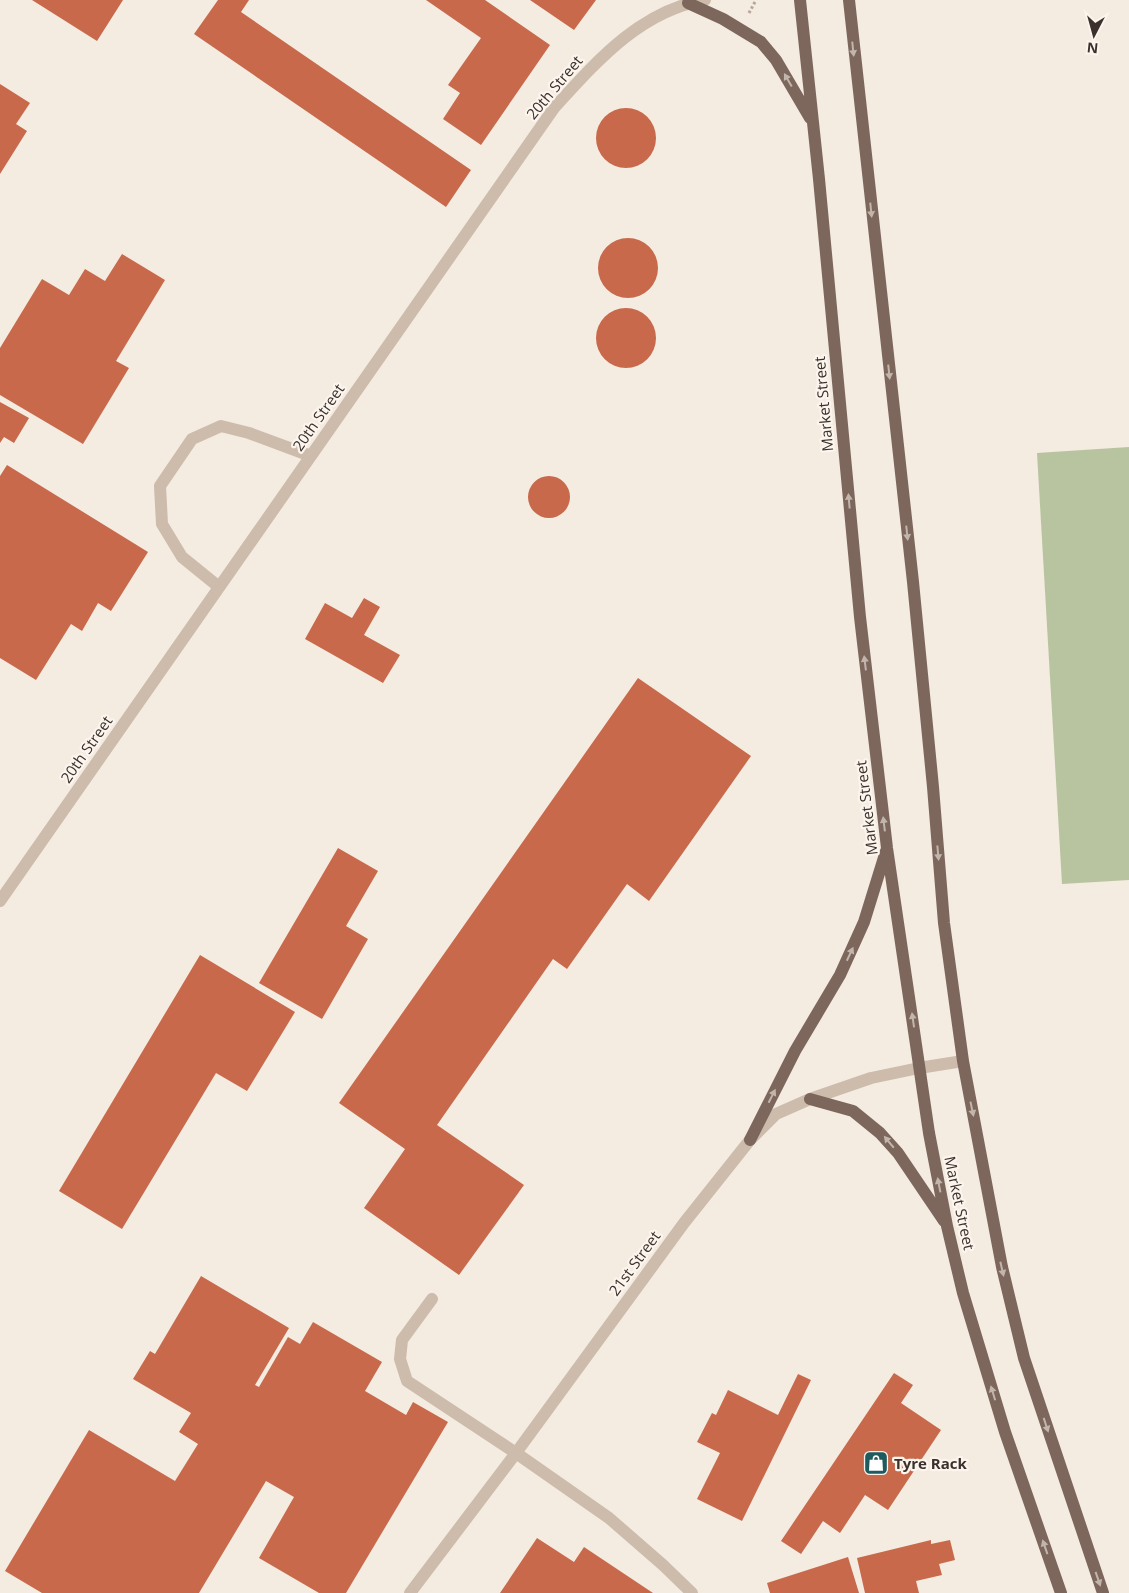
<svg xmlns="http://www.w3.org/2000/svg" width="1129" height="1593" font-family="'Open Sans',sans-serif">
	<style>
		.green { fill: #b8c4a0 }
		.building { fill: #c8694b }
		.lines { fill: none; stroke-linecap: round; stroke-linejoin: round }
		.path { stroke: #b9a596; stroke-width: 3; stroke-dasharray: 2.5 2.5; stroke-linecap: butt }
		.minor { stroke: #cdbbac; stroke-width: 12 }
		.major { stroke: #7d675c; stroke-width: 12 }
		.oneway { fill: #c2b5ac }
		.labels { text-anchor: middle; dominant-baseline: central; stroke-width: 4.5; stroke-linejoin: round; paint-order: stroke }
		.street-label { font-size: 15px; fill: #3b302b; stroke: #fbf5ee }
		.poi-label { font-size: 15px; font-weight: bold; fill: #3b302b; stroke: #fbf5ee; text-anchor: start }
	</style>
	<rect width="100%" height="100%" fill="#f4ebe1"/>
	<path class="green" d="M 1129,447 L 1129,880 L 1062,884 L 1037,453 Z"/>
	<path class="building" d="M 32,0 L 123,0 L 97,41 Z
		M 218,0 L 249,0 L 241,12 L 471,170 L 446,207 L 194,34 Z
		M 426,0 L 485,0 L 550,45 L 481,145 L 443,119 L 460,93 L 448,85 L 481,38 Z
		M 530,0 L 596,0 L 574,30 Z
		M 0,84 L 30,103 L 16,124 L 27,131 L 0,174 Z
		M596 138a30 30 0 1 1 60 0a30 30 0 1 1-60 0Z
		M598 268a30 30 0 1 1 60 0a30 30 0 1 1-60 0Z
		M 122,254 L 165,280 L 116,361 L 129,368 L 83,444 L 0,395 L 0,348 L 42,279 L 69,295 L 85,269 L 105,281 Z
		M596 338a30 30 0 1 1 60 0a30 30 0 1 1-60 0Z
		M 0,402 L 29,418 L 14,443 L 4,437 L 0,443 Z
		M 7,465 L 148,552 L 111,611 L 98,603 L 82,631 L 71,624 L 36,680 L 0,658 L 0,476 Z
		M528 497a21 21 0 1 1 42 0a21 21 0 1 1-42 0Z
		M 364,598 L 380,607 L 364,635 L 400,655 L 383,683 L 305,639 L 325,603 L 352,618 Z
		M 638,678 L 751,756 L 649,901 L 627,884 L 567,969 L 553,959 L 437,1125 L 524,1185 L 459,1275 L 364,1208 L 405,1149 L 339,1103 Z
		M 338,848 L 378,871 L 346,926 L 368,939 L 322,1019 L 259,983 Z
		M 200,955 L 295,1012 L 247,1091 L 216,1073 L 122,1229 L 59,1191 Z
		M 201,1276 L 289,1328 L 255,1385 L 259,1387 L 288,1337 L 300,1344 L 313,1322 L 382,1362 L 365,1391 L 406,1415 L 413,1402 L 448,1422 L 346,1593 L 319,1593 L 259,1558 L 294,1497 L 266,1481 L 199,1593 L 42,1593 L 5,1571 L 89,1430 L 175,1481 L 198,1444 L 179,1432 L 191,1413 L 133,1379 L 150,1351 L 155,1354 Z
		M 894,1373 L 913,1385 L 901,1403 L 941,1430 L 888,1510 L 865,1495 L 840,1533 L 823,1521 L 801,1554 L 781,1541 Z
		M 798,1374 L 811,1380 L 742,1521 L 697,1499 L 720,1453 L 697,1442 L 712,1413 L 716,1415 L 728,1390 L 778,1415 Z
		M 537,1538 L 574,1562 L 584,1547 L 653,1593 L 500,1593 Z
		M 931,1540 L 931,1544 L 950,1540 L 955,1560 L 939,1564 L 942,1575 L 916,1581 L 919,1593 L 865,1593 L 857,1558 Z
		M 848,1557 L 859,1593 L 770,1593 L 767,1583 Z"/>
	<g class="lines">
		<path class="path" d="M 749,13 L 756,0"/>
		<path class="minor" d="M 219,587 L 182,557 L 162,524 L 160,486 L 192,439 L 221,426 L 249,433 L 311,456
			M 0,901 L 554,108 C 596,62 641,10 705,0
			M 432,1299 L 402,1340 L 400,1359 L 407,1381 L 516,1453 L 609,1518 L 663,1565 L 692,1593
			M 410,1593 L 516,1453 L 684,1223 L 750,1140 L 776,1114 L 810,1099 L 871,1078 L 919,1068 L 963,1061"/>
		<path class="major" d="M 800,0 L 819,179 L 860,617 L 887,848 L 929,1133 L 947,1226 L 963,1293 L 1005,1432 L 1061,1593
			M 849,0 L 913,582 L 933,787 L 944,923 L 963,1061 L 1002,1267 L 1024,1358 L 1103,1593
			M 688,3 L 723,19 L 761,42 L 776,60 L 810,118
			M 810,1099 L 853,1111 L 880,1133 L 898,1153 L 944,1221
			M 750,1140 L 795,1051 L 840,975 L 864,922 L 886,851"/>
	</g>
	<defs><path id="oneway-solid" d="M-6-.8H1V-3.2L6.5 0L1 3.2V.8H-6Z" transform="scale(1.25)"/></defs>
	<g class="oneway">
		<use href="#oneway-solid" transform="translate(853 49) rotate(84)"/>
		<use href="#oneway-solid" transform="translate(788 80) rotate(-120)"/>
		<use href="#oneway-solid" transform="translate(871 210) rotate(84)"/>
		<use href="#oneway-solid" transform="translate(889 372) rotate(84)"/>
		<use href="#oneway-solid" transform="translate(849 501) rotate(-95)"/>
		<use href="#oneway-solid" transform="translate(907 533) rotate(84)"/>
		<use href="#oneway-solid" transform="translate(865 663) rotate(-97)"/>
		<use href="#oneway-solid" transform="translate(884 824) rotate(-97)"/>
		<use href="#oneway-solid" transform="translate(938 853) rotate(85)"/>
		<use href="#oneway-solid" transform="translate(850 954) rotate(-65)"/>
		<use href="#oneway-solid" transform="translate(913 1020) rotate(-98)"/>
		<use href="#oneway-solid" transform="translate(772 1096) rotate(-63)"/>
		<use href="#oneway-solid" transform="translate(972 1109) rotate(78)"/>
		<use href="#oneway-solid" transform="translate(889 1142) rotate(-130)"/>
		<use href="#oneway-solid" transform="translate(939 1185) rotate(-101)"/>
		<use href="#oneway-solid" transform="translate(1002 1269) rotate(77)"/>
		<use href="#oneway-solid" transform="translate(993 1393) rotate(-107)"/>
		<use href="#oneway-solid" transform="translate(1046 1425) rotate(72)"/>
		<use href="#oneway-solid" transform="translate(1045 1547) rotate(-109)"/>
		<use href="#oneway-solid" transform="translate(1098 1579) rotate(71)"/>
	</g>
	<defs>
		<symbol id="shop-square" viewBox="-11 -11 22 22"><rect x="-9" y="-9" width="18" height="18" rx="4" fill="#1f5a5e" stroke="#fbf5ee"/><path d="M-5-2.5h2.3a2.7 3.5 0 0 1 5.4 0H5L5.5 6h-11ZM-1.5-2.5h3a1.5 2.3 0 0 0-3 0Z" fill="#fff"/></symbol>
	</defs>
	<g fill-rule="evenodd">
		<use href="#shop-square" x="862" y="1449" width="28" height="28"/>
	</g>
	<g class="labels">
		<g class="street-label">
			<text transform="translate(554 87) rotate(-50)">20th Street</text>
			<text transform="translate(823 404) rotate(-95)">Market Street</text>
			<text transform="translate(318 417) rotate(-55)">20th Street</text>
			<text transform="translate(86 749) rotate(-55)">20th Street</text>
			<text transform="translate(866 808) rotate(-97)">Market Street</text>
			<text transform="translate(960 1203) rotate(78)">Market Street</text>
			<text transform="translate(634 1263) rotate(-54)">21st Street</text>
		</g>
		<g class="poi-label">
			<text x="894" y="1463">Tyre Rack</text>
		</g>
	</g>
	<g transform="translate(1094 35) rotate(186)" stroke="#fbf5ee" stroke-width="4" paint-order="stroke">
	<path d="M0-4L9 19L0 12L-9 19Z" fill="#3b302b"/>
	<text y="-8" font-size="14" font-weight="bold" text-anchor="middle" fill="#3b302b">N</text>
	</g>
</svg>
